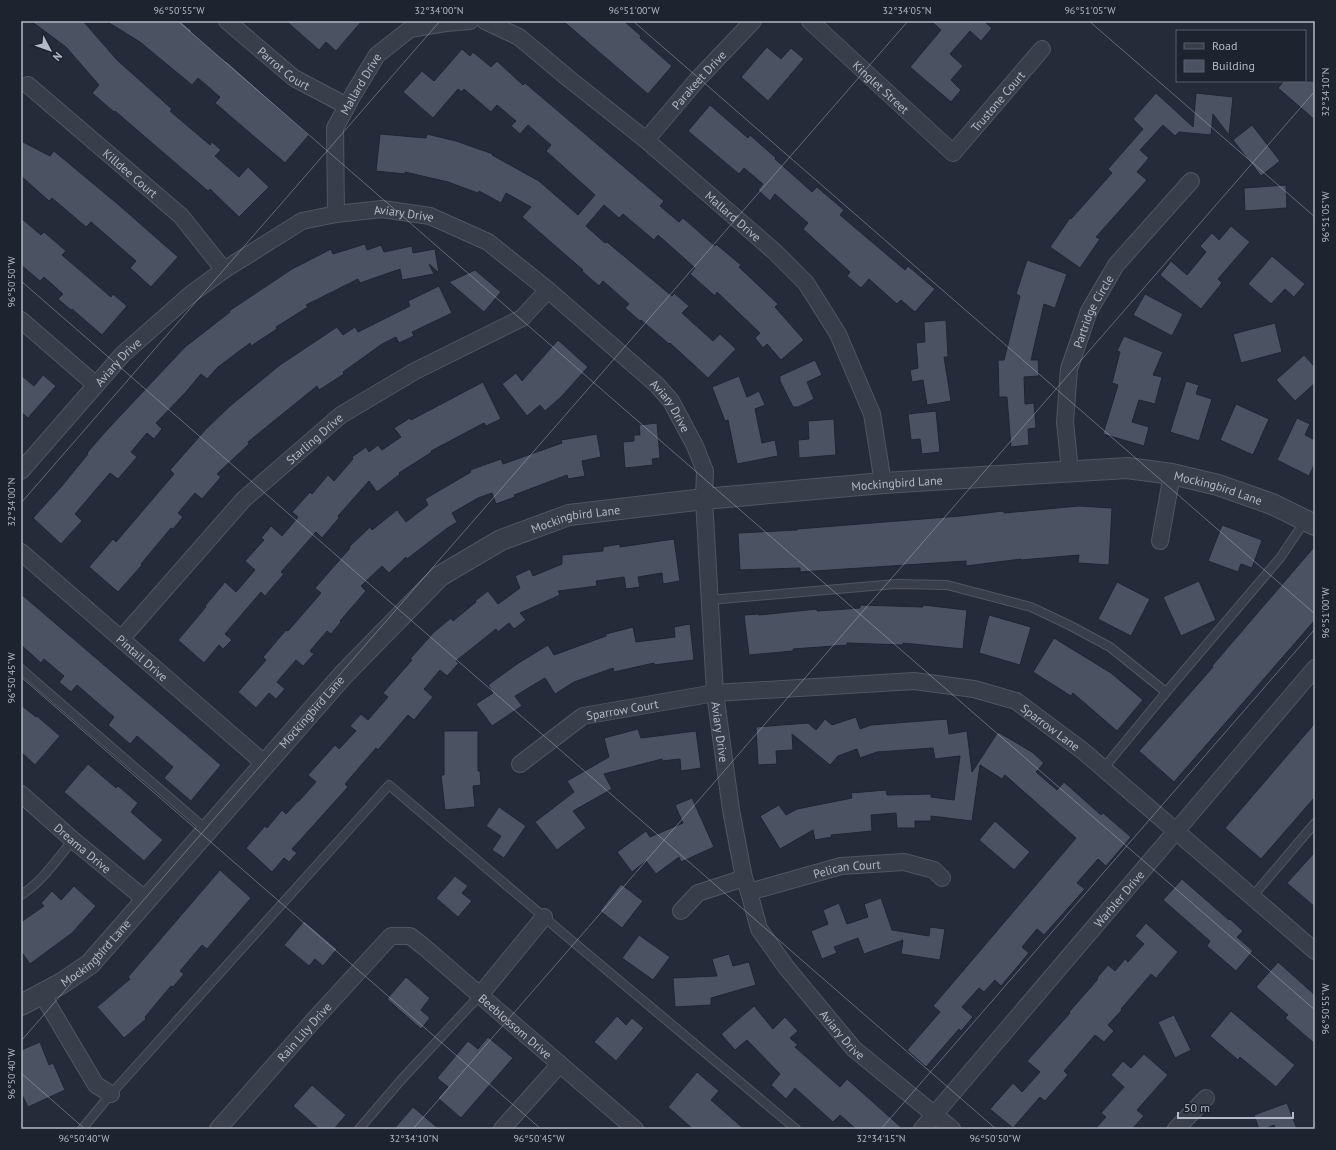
<svg xmlns="http://www.w3.org/2000/svg" width="1336" height="1150" font-family="'PT Sans',sans-serif">
	<style>
		.building { fill: #4b5363; stroke: #1f2531 }
		.lines { fill: none; stroke-linecap: round; stroke-linejoin: round }
		.service-casing { stroke: #505662; stroke-width: 10 }
		.minor-casing { stroke: #505662; stroke-width: 18 }
		.tertiary-casing { stroke: #505662; stroke-width: 22 }
		.service { stroke: #383e4a; stroke-width: 8 }
		.minor { stroke: #383e4a; stroke-width: 16 }
		.tertiary { stroke: #383e4a; stroke-width: 20 }
		.ticks { fill: none; stroke: #b3b9c5; stroke-width: 1; stroke-opacity: 0.45 }
		.labels { text-anchor: middle; dominant-baseline: central; stroke-width: 3.5; stroke-linejoin: round; paint-order: stroke }
		.street-label { font-size: 12px; fill: #b3b9c5; stroke: #1d232f }
		.neatline { fill: none; stroke: #b3b9c5; stroke-width: 1.5 }
		.ticks-label { font-size: 10px; text-anchor: middle; fill: #b3b9c5 }
	</style>
	<rect width="100%" height="100%" fill="#252b39"/>
	<path class="building" d="M 31,21 L 83,21 L 117,60 L 172,109 L 170,111 L 210,145 L 212,142 L 221,150 L 215,156 L 239,177 L 248,167 L 269,187 L 239,217 L 210,189 L 208,191 L 115,111 L 114,112 L 92,93 L 99,85 L 66,47 Z
		M 106,21 L 180,21 L 192,31 L 191,32 L 226,62 L 226,61 L 309,135 L 285,163 L 215,103 L 220,97 L 198,78 L 192,85 L 140,42 Z
		M 286,21 L 362,21 L 336,51 L 326,42 L 319,50 Z
		M 563,21 L 624,21 L 641,36 L 640,38 L 672,66 L 648,94 Z
		M 931,21 L 984,21 L 992,28 L 981,41 L 970,31 L 950,54 L 963,66 L 951,80 L 961,90 L 951,102 L 910,67 L 941,30 Z
		M 767,47 L 781,59 L 791,48 L 804,59 L 768,101 L 741,77 Z
		M 462,49 L 470,56 L 473,52 L 491,67 L 497,61 L 523,85 L 525,83 L 664,201 L 660,206 L 679,222 L 683,218 L 715,246 L 716,244 L 741,265 L 739,267 L 778,304 L 775,307 L 804,340 L 781,360 L 767,344 L 763,348 L 755,338 L 760,333 L 717,292 L 715,296 L 690,274 L 695,268 L 658,235 L 654,240 L 623,214 L 619,218 L 604,205 L 586,226 L 605,243 L 607,242 L 672,296 L 674,293 L 689,306 L 682,313 L 713,341 L 720,334 L 736,349 L 708,378 L 670,343 L 669,344 L 641,320 L 640,321 L 625,308 L 629,304 L 603,281 L 599,286 L 582,271 L 583,270 L 522,217 L 531,207 L 506,193 L 501,203 L 479,191 L 478,193 L 448,182 L 405,172 L 405,174 L 376,171 L 380,134 L 426,138 L 427,134 L 456,141 L 493,154 L 492,155 L 539,181 L 578,215 L 595,195 L 546,151 L 551,145 L 528,125 L 520,134 L 511,126 L 516,121 L 497,105 L 491,112 L 464,89 L 462,92 L 458,89 L 433,118 L 403,92 L 422,71 L 434,81 Z
		M 1284,81 L 1315,81 L 1315,120 L 1278,88 Z
		M 1156,93 L 1193,127 L 1196,93 L 1233,97 L 1229,135 L 1213,114 L 1211,135 L 1179,132 L 1175,136 L 1163,125 L 1140,150 L 1149,158 L 1137,172 L 1147,180 L 1096,237 L 1100,239 L 1080,268 L 1050,247 L 1070,218 L 1071,219 L 1112,173 L 1108,169 L 1143,129 L 1133,119 Z
		M 710,105 L 748,138 L 750,135 L 776,158 L 775,159 L 812,192 L 817,187 L 844,210 L 840,215 L 905,270 L 908,266 L 935,289 L 915,312 L 901,300 L 897,304 L 869,279 L 861,288 L 847,276 L 850,272 L 803,229 L 808,223 L 775,194 L 770,201 L 758,190 L 763,184 L 744,168 L 739,174 L 688,131 Z
		M 1252,125 L 1280,161 L 1261,176 L 1233,140 Z
		M 21,141 L 50,156 L 54,151 L 120,206 L 178,257 L 151,287 L 130,268 L 136,261 L 91,222 L 86,227 L 52,198 L 49,201 L 21,176 Z
		M 1286,185 L 1287,208 L 1245,211 L 1244,188 Z
		M 21,218 L 41,235 L 44,232 L 66,251 L 62,255 L 111,297 L 113,294 L 127,306 L 102,335 L 72,309 L 71,310 L 58,299 L 63,294 L 44,277 L 40,281 L 21,265 Z
		M 1231,226 L 1250,242 L 1218,279 L 1222,283 L 1201,309 L 1160,275 L 1171,261 L 1187,275 L 1206,252 L 1200,246 L 1212,233 L 1219,240 Z
		M 365,244 L 367,250 L 381,245 L 384,252 L 412,246 L 413,253 L 435,249 L 439,273 L 429,264 L 434,274 L 402,280 L 400,269 L 360,283 L 358,279 L 306,305 L 308,307 L 276,327 L 277,329 L 251,346 L 250,343 L 218,367 L 207,379 L 201,374 L 185,393 L 156,423 L 162,429 L 154,439 L 147,433 L 131,452 L 137,457 L 118,479 L 110,473 L 75,514 L 82,521 L 61,544 L 33,518 L 61,487 L 88,454 L 87,453 L 106,431 L 185,347 L 230,312 L 229,311 L 292,269 L 331,249 L 333,254 Z
		M 1272,256 L 1305,284 L 1294,297 L 1285,289 L 1271,304 L 1248,284 Z
		M 1027,260 L 1067,274 L 1055,308 L 1044,304 L 1031,360 L 1038,360 L 1039,376 L 1024,377 L 1025,404 L 1034,403 L 1036,428 L 1028,429 L 1029,445 L 1011,447 L 1007,397 L 999,397 L 998,360 L 1004,360 L 1020,296 L 1016,294 Z
		M 475,270 L 501,292 L 484,312 L 449,282 Z
		M 439,286 L 452,313 L 412,332 L 414,336 L 399,343 L 396,337 L 382,344 L 343,372 L 344,374 L 319,390 L 317,386 L 248,442 L 249,444 L 217,474 L 221,477 L 202,499 L 195,493 L 178,513 L 183,517 L 173,529 L 171,528 L 141,564 L 142,565 L 118,592 L 89,567 L 113,539 L 116,542 L 174,474 L 170,470 L 206,429 L 230,406 L 280,365 L 337,327 L 343,335 L 355,327 L 358,332 L 410,306 L 408,301 Z
		M 1145,294 L 1183,314 L 1172,336 L 1133,315 Z
		M 946,320 L 948,357 L 944,357 L 951,401 L 927,405 L 923,380 L 912,382 L 910,370 L 918,368 L 916,343 L 925,342 L 924,322 Z
		M 1275,323 L 1282,352 L 1241,363 L 1233,334 Z
		M 1124,336 L 1163,352 L 1153,375 L 1162,377 L 1155,404 L 1139,400 L 1132,422 L 1149,427 L 1144,446 L 1103,434 L 1118,385 L 1112,383 L 1120,352 L 1117,351 Z
		M 558,340 L 588,367 L 561,397 L 545,411 L 540,405 L 527,416 L 502,384 L 516,373 L 522,381 Z
		M 1304,355 L 1315,367 L 1315,383 L 1295,401 L 1276,380 Z
		M 815,360 L 822,375 L 807,382 L 814,399 L 798,407 L 793,407 L 780,381 L 780,376 Z
		M 21,375 L 34,386 L 43,375 L 56,386 L 28,418 L 21,412 Z
		M 739,376 L 747,397 L 759,391 L 765,405 L 755,409 L 762,443 L 775,440 L 778,456 L 737,464 L 728,420 L 725,421 L 712,387 Z
		M 1186,381 L 1199,385 L 1196,394 L 1212,399 L 1199,441 L 1170,432 Z
		M 483,382 L 501,419 L 486,426 L 484,423 L 431,451 L 432,452 L 399,473 L 400,474 L 377,492 L 369,481 L 338,516 L 339,518 L 322,538 L 316,532 L 281,572 L 284,574 L 265,596 L 261,592 L 225,634 L 232,640 L 223,649 L 219,645 L 204,663 L 178,640 L 206,607 L 205,606 L 225,582 L 236,592 L 255,570 L 245,561 L 264,540 L 261,538 L 271,526 L 282,536 L 298,517 L 292,512 L 310,492 L 312,494 L 328,475 L 334,481 L 353,459 L 352,457 L 366,447 L 369,452 L 378,445 L 382,450 L 401,437 L 394,428 L 410,418 L 411,420 Z
		M 1236,404 L 1269,419 L 1253,455 L 1220,440 Z
		M 936,411 L 940,452 L 922,454 L 920,439 L 911,440 L 908,414 Z
		M 1297,418 L 1310,424 L 1305,435 L 1315,440 L 1315,463 L 1309,476 L 1277,460 Z
		M 834,419 L 836,455 L 799,458 L 798,440 L 809,439 L 808,421 Z
		M 657,423 L 660,458 L 652,459 L 653,465 L 625,468 L 623,442 L 634,441 L 634,435 L 640,435 L 639,425 Z
		M 597,434 L 601,457 L 582,461 L 585,476 L 568,479 L 567,475 L 514,495 L 515,497 L 496,504 L 492,493 L 478,498 L 452,513 L 457,522 L 446,529 L 407,559 L 406,557 L 389,573 L 382,566 L 361,586 L 366,591 L 340,621 L 341,622 L 331,634 L 327,631 L 310,651 L 314,654 L 303,666 L 296,660 L 277,682 L 285,689 L 276,699 L 269,693 L 256,708 L 238,692 L 266,660 L 263,657 L 286,630 L 288,631 L 321,593 L 315,588 L 350,548 L 349,547 L 370,527 L 372,530 L 397,510 L 406,522 L 428,505 L 425,499 L 471,472 L 470,470 L 501,459 L 503,464 L 562,443 L 561,440 Z
		M 1079,506 L 1112,508 L 1109,565 L 1078,563 L 1079,555 L 1021,560 L 1021,559 L 966,566 L 966,561 L 800,572 L 800,568 L 740,570 L 738,533 L 797,530 L 797,529 L 960,516 L 1004,511 L 1004,513 Z
		M 1222,525 L 1262,540 L 1252,568 L 1241,564 L 1238,572 L 1208,561 Z
		M 674,539 L 680,581 L 663,584 L 662,573 L 638,577 L 640,587 L 626,589 L 624,577 L 596,581 L 597,586 L 558,591 L 560,595 L 520,613 L 526,620 L 514,629 L 509,623 L 498,632 L 496,629 L 456,661 L 459,663 L 447,676 L 440,670 L 424,689 L 433,697 L 414,720 L 408,715 L 378,750 L 376,748 L 345,784 L 348,787 L 292,849 L 297,853 L 289,862 L 284,858 L 272,872 L 246,848 L 265,826 L 267,828 L 282,810 L 286,814 L 298,801 L 299,801 L 316,782 L 308,775 L 335,745 L 339,749 L 356,731 L 350,726 L 361,714 L 368,720 L 388,697 L 383,693 L 412,660 L 410,659 L 434,632 L 451,618 L 453,621 L 476,602 L 475,601 L 488,591 L 498,604 L 520,588 L 515,576 L 530,569 L 533,576 L 562,564 L 562,555 L 603,551 L 603,547 L 620,544 L 620,547 Z
		M 1315,546 L 1315,620 L 1174,782 L 1139,751 L 1213,667 L 1212,666 Z
		M 1199,581 L 1216,620 L 1181,636 L 1163,597 Z
		M 1117,582 L 1150,599 L 1131,636 L 1098,619 Z
		M 21,594 L 221,765 L 191,801 L 164,778 L 173,767 L 137,736 L 130,744 L 108,725 L 114,717 L 77,685 L 71,692 L 59,682 L 64,676 L 44,659 L 41,663 L 21,645 Z
		M 860,605 L 923,607 L 923,605 L 967,610 L 963,649 L 903,643 L 903,645 L 847,643 L 847,645 L 793,649 L 793,651 L 749,655 L 744,615 L 759,614 L 759,615 L 817,609 L 817,611 L 860,608 Z
		M 989,615 L 1031,627 L 1020,665 L 979,653 Z
		M 690,624 L 694,660 L 654,665 L 654,663 L 614,672 L 613,668 L 574,682 L 555,694 L 545,678 L 515,696 L 522,706 L 492,726 L 476,704 L 493,693 L 488,685 L 517,664 L 548,645 L 554,655 L 606,636 L 606,634 L 633,627 L 636,642 L 675,637 L 674,627 Z
		M 1054,638 L 1111,673 L 1143,700 L 1117,731 L 1073,693 L 1071,696 L 1033,672 Z
		M 21,705 L 36,717 L 37,716 L 60,736 L 35,765 L 21,752 Z
		M 856,717 L 860,729 L 871,725 L 947,719 L 949,734 L 967,731 L 972,772 L 998,732 L 1032,752 L 1044,763 L 1036,772 L 1057,790 L 1064,782 L 1101,815 L 1103,813 L 1131,837 L 1106,866 L 1098,859 L 1077,883 L 1085,889 L 1044,935 L 1037,929 L 1022,947 L 1029,953 L 1001,986 L 995,980 L 984,992 L 979,988 L 962,1007 L 973,1017 L 961,1031 L 959,1029 L 926,1067 L 907,1050 L 940,1012 L 933,1006 L 1076,838 L 1005,775 L 1002,779 L 980,765 L 972,821 L 931,816 L 931,821 L 915,821 L 915,828 L 897,828 L 896,813 L 871,815 L 872,831 L 831,835 L 832,837 L 815,840 L 813,830 L 780,849 L 760,816 L 779,805 L 786,815 L 797,809 L 852,798 L 851,793 L 886,790 L 887,795 L 931,794 L 931,797 L 954,800 L 960,756 L 935,759 L 933,748 L 877,752 L 860,758 L 857,749 L 838,756 L 830,765 L 792,734 L 793,750 L 776,751 L 777,764 L 758,765 L 756,727 L 808,723 L 816,730 L 825,719 L 832,725 Z
		M 1315,723 L 1315,797 L 1261,859 L 1225,828 Z
		M 638,729 L 641,738 L 696,731 L 701,768 L 681,771 L 680,759 L 662,761 L 662,759 L 604,774 L 612,789 L 573,811 L 586,828 L 557,850 L 535,822 L 574,792 L 567,781 L 609,757 L 604,738 Z
		M 444,731 L 478,731 L 478,771 L 480,771 L 481,785 L 473,786 L 475,807 L 445,810 L 441,775 L 444,775 Z
		M 88,764 L 116,788 L 118,786 L 138,803 L 131,812 L 163,840 L 144,861 L 64,792 Z
		M 692,798 L 714,847 L 681,862 L 679,857 L 656,874 L 646,861 L 632,872 L 617,852 L 646,831 L 650,837 L 683,823 L 675,805 Z
		M 499,807 L 526,826 L 504,858 L 492,850 L 501,836 L 486,826 Z
		M 995,821 L 1030,852 L 1014,870 L 979,840 Z
		M 1315,852 L 1315,907 L 1287,883 Z
		M 220,870 L 251,898 L 207,949 L 202,945 L 180,971 L 184,974 L 173,987 L 171,986 L 145,1017 L 146,1019 L 124,1038 L 97,1007 L 130,979 L 128,977 Z
		M 455,876 L 468,886 L 462,893 L 472,901 L 458,917 L 436,898 Z
		M 1182,879 L 1229,920 L 1230,919 L 1243,931 L 1237,937 L 1253,951 L 1236,971 L 1207,946 L 1210,941 L 1163,900 Z
		M 621,884 L 643,901 L 622,928 L 600,911 Z
		M 74,886 L 96,906 L 72,933 L 30,964 L 21,951 L 21,922 L 44,906 L 41,903 L 52,891 L 61,900 Z
		M 881,898 L 892,930 L 929,936 L 930,927 L 945,929 L 940,960 L 901,954 L 903,940 L 864,954 L 858,938 L 834,947 L 837,953 L 822,959 L 811,931 L 828,924 L 823,910 L 839,903 L 847,924 L 868,917 L 864,904 Z
		M 304,921 L 337,949 L 323,966 L 315,959 L 309,966 L 284,945 Z
		M 1146,923 L 1178,952 L 1156,978 L 1151,974 L 1121,1009 L 1122,1010 L 1108,1025 L 1114,1031 L 1104,1042 L 1095,1035 L 1064,1071 L 1068,1075 L 1045,1101 L 1040,1097 L 1013,1128 L 990,1109 L 1013,1083 L 1022,1092 L 1040,1072 L 1027,1061 L 1070,1013 L 1069,1012 L 1098,979 L 1097,978 L 1108,965 L 1115,971 L 1125,959 L 1128,962 L 1144,944 L 1135,936 Z
		M 639,935 L 670,957 L 653,980 L 622,958 Z
		M 729,954 L 733,966 L 749,962 L 756,985 L 711,998 L 711,1005 L 675,1007 L 673,978 L 717,976 L 712,959 Z
		M 1278,962 L 1315,995 L 1315,1044 L 1285,1018 L 1288,1015 L 1256,987 Z
		M 406,977 L 430,998 L 421,1010 L 430,1018 L 421,1029 L 387,999 Z
		M 754,1006 L 773,1029 L 785,1017 L 798,1031 L 790,1038 L 798,1045 L 795,1047 L 840,1087 L 847,1079 L 903,1129 L 856,1129 L 840,1115 L 833,1122 L 795,1088 L 786,1099 L 771,1085 L 780,1074 L 747,1040 L 735,1050 L 721,1034 Z
		M 1231,1011 L 1295,1065 L 1276,1087 L 1240,1057 L 1238,1060 L 1210,1036 Z
		M 1174,1015 L 1191,1050 L 1175,1058 L 1158,1022 Z
		M 617,1016 L 626,1025 L 632,1018 L 644,1028 L 616,1061 L 594,1042 Z
		M 488,1037 L 513,1058 L 461,1118 L 438,1098 L 448,1087 L 437,1078 L 468,1041 L 478,1049 Z
		M 40,1042 L 49,1065 L 53,1063 L 65,1090 L 28,1107 L 21,1093 L 21,1050 Z
		M 1144,1054 L 1168,1075 L 1137,1110 L 1144,1116 L 1132,1129 L 1095,1129 L 1106,1117 L 1101,1113 L 1124,1087 L 1111,1075 L 1123,1061 L 1131,1068 Z
		M 697,1072 L 719,1091 L 711,1100 L 744,1129 L 693,1129 L 668,1107 Z
		M 312,1085 L 346,1115 L 334,1129 L 319,1129 L 293,1106 Z
		M 1287,1103 L 1297,1129 L 1276,1129 L 1274,1125 L 1264,1129 L 1259,1129 L 1254,1115 Z
		M 413,1107 L 439,1129 L 394,1129 Z"/>
	<g class="lines">
		<defs>
			<path id="service" d="M 710,600 L 896,584 L 947,585 L 1031,607 L 1069,625 L 1110,647 L 1166,692
				M 21,669 L 207,830
				M 1103,769 L 1173,684 L 1280,558 L 1305,521
				M 21,895 C 42,882 57,859 73,840
				M 1252,897 L 1315,823
				M 82,1129 L 111,1094 L 389,785 L 565,935 L 796,1129
				M 359,1129 L 402,1079 L 480,995"/>
			<g id="minor">
				<path id="s1" d="M 227,21 L 294,78 L 347,106"/>
				<path id="s2" d="M 485,21 L 519,37 L 568,78 L 646,140 L 775,252 L 806,283 L 838,334 L 872,414 L 883,483"/>
				<path id="s3" d="M 810,21 L 953,153 L 1042,49"/>
				<path id="s4" d="M 28,85 L 181,216 L 224,270"/>
				<path id="s5" d="M 646,140 L 697,80 L 753,21"/>
				<path id="s6" d="M 336,214 L 335,128 L 354,93 L 377,55 L 410,29 L 446,23 L 470,21"/>
				<path d="M 21,320 L 96,385"/>
				<path id="s7" d="M 21,471 L 123,354 L 191,294 L 224,270 L 302,221 L 336,214 L 382,209 L 430,216 L 488,242 L 548,290 L 657,385 L 671,401 L 695,446 L 705,471 L 704,499 L 715,693 L 731,810 L 744,878 L 749,892 L 759,929 L 786,967 L 854,1049 L 952,1129"/>
				<path id="s8" d="M 1070,471 L 1065,422 L 1069,369 L 1089,311 L 1116,265 L 1191,181"/>
				<path d="M 1160,541 L 1172,474"/>
				<path id="s9" d="M 21,552 L 265,764"/>
				<path id="s10" d="M 121,639 L 244,499 L 341,415 L 415,371 L 522,318 L 548,290"/>
				<path id="s11" d="M 520,764 L 583,716 L 715,693 L 914,681 L 974,689 L 1016,701 L 1083,751 L 1315,951"/>
				<path id="s12" d="M 21,794 L 73,840 L 146,900"/>
				<path id="s13" d="M 749,892 L 841,866 L 904,862 L 934,870 L 942,878"/>
				<path d="M 681,911 L 698,893 L 744,878"/>
				<path d="M 42,994 L 96,1085 L 111,1094"/>
				<path d="M 480,995 L 544,917"/>
				<path id="s14" d="M 218,1129 L 313,1021 L 391,936 L 410,936 L 423,946 L 635,1129"/>
				<path d="M 502,1129 L 560,1064"/>
				<path id="s15" d="M 922,1129 L 1315,668"/>
				<path d="M 1176,1129 L 1206,1098"/>
			</g>
			<g id="tertiary">
				<path id="s16" d="M 21,1005 L 62,983 L 90,964 L 344,674 L 440,576 L 501,540 L 569,515 L 704,499 L 883,483 L 1127,468 L 1172,474 L 1218,485 L 1272,504 L 1315,525"/>
			</g>
		</defs>
		<use href="#service" class="service-casing"/>
		<use href="#minor" class="minor-casing"/>
		<use href="#tertiary" class="tertiary-casing"/>
		<use href="#service" class="service"/>
		<use href="#minor" class="minor"/>
		<use href="#tertiary" class="tertiary"/>
	</g>
	<path class="ticks" d="M 178,21 L 1315,1010M 633,21 L 1315,614M 1089,21 L 1315,217M 21,281 L 996,1129M 21,503 L 440,21M 21,677 L 541,1129M 21,1041 L 908,21M 21,1073 L 85,1129M 413,1129 L 1315,91M 881,1129 L 1315,629"/>
	<g class="labels">
		<g class="street-label">
			<text stroke="none"><textPath href="#s1" startOffset="74">Parrot Court</textPath></text>
			<text stroke="none"><textPath href="#s5" startOffset="80">Parakeet Drive</textPath></text>
			<text stroke="none"><textPath href="#s6" startOffset="137">Mallard Drive</textPath></text>
			<text stroke="none"><textPath href="#s3" startOffset="97">Kinglet Street</textPath></text>
			<text stroke="none"><textPath href="#s3" startOffset="263">Trustone Court</textPath></text>
			<text stroke="none"><textPath href="#s4" startOffset="135">Killdee Court</textPath></text>
			<text stroke="none"><textPath href="#s7" startOffset="482">Aviary Drive</textPath></text>
			<text stroke="none"><textPath href="#s2" startOffset="317">Mallard Drive</textPath></text>
			<text stroke="none"><textPath href="#s8" startOffset="165">Partridge Circle</textPath></text>
			<text stroke="none"><textPath href="#s7" startOffset="146">Aviary Drive</textPath></text>
			<text stroke="none"><textPath href="#s7" startOffset="818">Aviary Drive</textPath></text>
			<text stroke="none"><textPath href="#s10" startOffset="279">Starling Drive</textPath></text>
			<text stroke="none"><textPath href="#s16" startOffset="1076">Mockingbird Lane</textPath></text>
			<text stroke="none"><textPath href="#s16" startOffset="1400">Mockingbird Lane</textPath></text>
			<text stroke="none"><textPath href="#s16" startOffset="752">Mockingbird Lane</textPath></text>
			<text stroke="none"><textPath href="#s9" startOffset="161">Pintail Drive</textPath></text>
			<text stroke="none"><textPath href="#s11" startOffset="119">Sparrow Court</textPath></text>
			<text stroke="none"><textPath href="#s16" startOffset="416">Mockingbird Lane</textPath></text>
			<text stroke="none"><textPath href="#s11" startOffset="560">Sparrow Lane</textPath></text>
			<text stroke="none"><textPath href="#s7" startOffset="1154">Aviary Drive</textPath></text>
			<text stroke="none"><textPath href="#s12" startOffset="82">Dreama Drive</textPath></text>
			<text stroke="none"><textPath href="#s13" startOffset="101">Pelican Court</textPath></text>
			<text stroke="none"><textPath href="#s15" startOffset="303">Warbler Drive</textPath></text>
			<text stroke="none"><textPath href="#s16" startOffset="92">Mockingbird Lane</textPath></text>
			<text stroke="none"><textPath href="#s14" startOffset="417">Beeblossom Drive</textPath></text>
			<text stroke="none"><textPath href="#s14" startOffset="130">Rain Lily Drive</textPath></text>
			<text stroke="none"><textPath href="#s7" startOffset="1490">Aviary Drive</textPath></text>
		</g>
	</g>
	<rect width="1336" height="1150" fill="none" stroke="#1d232f" stroke-width="44"/>
	<rect x="1176" y="30" width="130" height="52" fill="#1d232f" stroke="#595f6b"/>
	<rect x="1184" y="43" width="20" height="6" fill="#383e4a" stroke="#595f6b"/>
	<text x="1212" y="50" font-size="12" fill="#b3b9c5">Road</text>
	<rect x="1184" y="60" width="20" height="12" fill="#4b5363" stroke="#595f6b"/>
	<text x="1212" y="70" font-size="12" fill="#b3b9c5">Building</text>
	<g transform="translate(50 50) rotate(131)" stroke="#1d232f" stroke-width="3" paint-order="stroke">
	<path d="M0-3L7 15L0 10L-7 15Z" fill="#b3b9c5"/>
	<text y="-6" font-size="11" font-weight="bold" text-anchor="middle" fill="#b3b9c5">N</text>
	</g>
	<path d="M1178 1112v6h115v-6" fill="none" stroke="#b3b9c5" stroke-width="2"/>
	<text x="1184" y="1112" font-size="12" fill="#b3b9c5" stroke="#1d232f" stroke-width="3" paint-order="stroke">50 m</text>
	<rect x="22" y="22" width="1292" height="1106" class="neatline"/>
	<g class="ticks-label">
		<text x="179" y="14">96°50'55"W</text>
		<text x="439" y="14">32°34'00"N</text>
		<text x="634" y="14">96°51'00"W</text>
		<text x="907" y="14">32°34'05"N</text>
		<text x="1090" y="14">96°51'05"W</text>
		<text transform="translate(1325 92) rotate(-90)" y="4">32°34'10"N</text>
		<text transform="translate(1325 217) rotate(-90)" y="4">96°51'05"W</text>
		<text transform="translate(11 282) rotate(-90)" y="4">96°50'50"W</text>
		<text transform="translate(11 502) rotate(-90)" y="4">32°34'00"N</text>
		<text transform="translate(1325 613) rotate(-90)" y="4">96°51'00"W</text>
		<text transform="translate(11 678) rotate(-90)" y="4">96°50'45"W</text>
		<text transform="translate(1325 1009) rotate(-90)" y="4">96°50'55"W</text>
		<text transform="translate(11 1074) rotate(-90)" y="4">96°50'40"W</text>
		<text x="84" y="1142">96°50'40"W</text>
		<text x="414" y="1142">32°34'10"N</text>
		<text x="539" y="1142">96°50'45"W</text>
		<text x="881" y="1142">32°34'15"N</text>
		<text x="995" y="1142">96°50'50"W</text>
	</g>
</svg>
